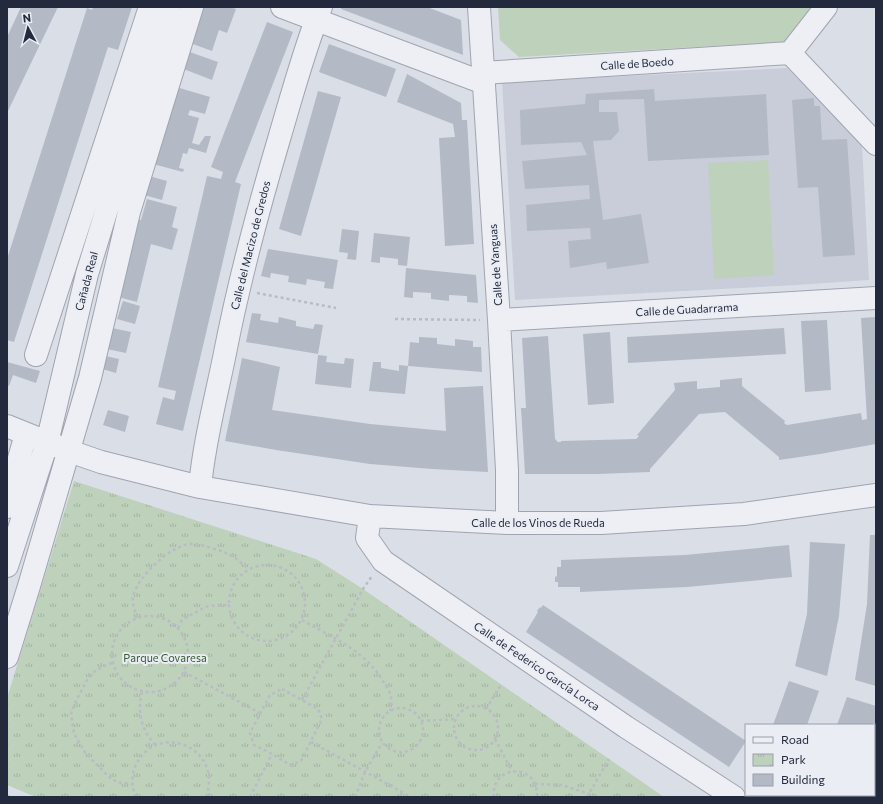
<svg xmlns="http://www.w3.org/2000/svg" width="883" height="804" font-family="Commissioner,sans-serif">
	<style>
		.built { fill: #c8cdd9 }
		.park { fill: url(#park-tufts) }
		.pitch { fill: #bed1bb }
		.building { fill: #b4b9c6 }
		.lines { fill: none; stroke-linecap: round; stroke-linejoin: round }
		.minor-casing { stroke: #a0a4b0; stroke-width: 24 }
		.path { stroke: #b9bcc5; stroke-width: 2.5; stroke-dasharray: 3 3; stroke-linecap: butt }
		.minor { stroke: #edeff5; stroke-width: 22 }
		.labels { text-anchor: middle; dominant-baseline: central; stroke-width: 4; stroke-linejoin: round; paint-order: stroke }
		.street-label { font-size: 11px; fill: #242a3d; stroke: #eaedf4 }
		.park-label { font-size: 11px; fill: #345a30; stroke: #eaedf4 }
	</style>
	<defs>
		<pattern id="park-tufts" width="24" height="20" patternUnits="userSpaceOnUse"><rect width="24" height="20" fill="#bed1bb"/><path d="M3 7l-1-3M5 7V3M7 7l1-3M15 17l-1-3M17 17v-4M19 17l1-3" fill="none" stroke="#a3b4a2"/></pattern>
	</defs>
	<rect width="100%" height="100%" fill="#dadee6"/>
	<path class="built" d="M 787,68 L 862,144 L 869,280 L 797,285 L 515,300 L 502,82 Z"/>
	<path class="park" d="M 74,481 L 316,559 L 363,589 L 664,797 L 36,797 L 7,785 L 7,698 Z"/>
	<path class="pitch" d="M 498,7 L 812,7 L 784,42 L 519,57 L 500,40 Z
		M 768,160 L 774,275 L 714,279 L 708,163 Z"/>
	<path class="building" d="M 21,7 L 58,7 L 7,113 L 7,37 Z
		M 93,7 L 132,7 L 118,50 L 108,47 L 14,342 L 7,340 L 7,259 L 87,8 L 92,10 Z
		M 202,7 L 230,7 L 236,9 L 227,33 L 219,30 L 212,51 L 190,43 Z
		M 342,7 L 427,7 L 461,20 L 463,55 L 341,9 Z
		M 267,22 L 293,32 L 235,182 L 241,184 L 183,431 L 156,424 L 163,397 L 174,400 L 176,391 L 158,387 L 207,176 L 221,179 L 223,172 L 211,167 Z
		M 329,44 L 396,69 L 386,97 L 319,72 Z
		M 187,51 L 218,62 L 212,80 L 181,68 Z
		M 407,74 L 461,103 L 462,120 L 467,120 L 474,244 L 445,246 L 439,138 L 455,137 L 453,124 L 397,102 Z
		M 176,87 L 210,97 L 205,114 L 190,110 L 188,115 L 199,118 L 192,143 L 199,145 L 205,136 L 211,136 L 206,153 L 189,148 L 187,154 L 183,153 L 179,168 L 184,169 L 183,172 L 153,164 Z
		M 654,89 L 655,101 L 766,94 L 769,155 L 648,161 L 644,99 L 599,100 L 599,112 L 617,112 L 619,131 L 611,140 L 593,141 L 603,220 L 641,214 L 649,263 L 607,269 L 606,262 L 570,268 L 568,241 L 591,239 L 590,228 L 527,231 L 526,205 L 590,199 L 589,185 L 525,189 L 522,161 L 587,155 L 581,142 L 521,145 L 520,110 L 585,104 L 586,94 Z
		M 318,91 L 341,97 L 301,236 L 279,229 Z
		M 814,98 L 814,106 L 820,106 L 822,140 L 847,139 L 855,255 L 823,257 L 818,187 L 798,188 L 792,100 Z
		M 149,176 L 167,181 L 162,200 L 144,195 Z
		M 147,199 L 177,207 L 172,227 L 178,229 L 172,250 L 151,244 L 137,302 L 118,297 L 138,219 L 141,220 Z
		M 342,229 L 359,231 L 356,260 L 347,259 L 348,253 L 339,252 Z
		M 374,233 L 410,237 L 407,266 L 398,265 L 398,259 L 380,257 L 380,263 L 371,262 Z
		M 268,249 L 338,260 L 333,289 L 324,288 L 325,282 L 307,279 L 306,285 L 288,282 L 289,276 L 271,273 L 270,278 L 261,276 Z
		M 406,268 L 476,275 L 478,303 L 467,302 L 467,296 L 449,295 L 449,301 L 431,299 L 431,293 L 413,292 L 413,298 L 404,297 Z
		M 123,301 L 140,306 L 135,324 L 117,319 Z
		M 252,313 L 261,314 L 260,320 L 278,323 L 279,317 L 296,321 L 296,326 L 313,329 L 315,324 L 323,325 L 318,354 L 246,342 Z
		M 876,317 L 876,444 L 820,454 L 779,460 L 779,457 L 725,412 L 699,414 L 650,469 L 650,472 L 597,474 L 525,474 L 521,408 L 526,408 L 522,338 L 548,336 L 555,439 L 558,442 L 561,442 L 561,441 L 636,439 L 639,436 L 637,435 L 675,390 L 674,383 L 697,381 L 697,389 L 720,387 L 720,380 L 742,378 L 742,386 L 785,421 L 784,423 L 787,425 L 861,413 L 862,420 L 867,419 L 861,318 Z
		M 827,320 L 831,390 L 805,392 L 801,321 Z
		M 112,328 L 131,332 L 126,353 L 107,349 Z
		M 784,328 L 786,354 L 628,363 L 627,337 Z
		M 610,332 L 614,403 L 588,405 L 583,334 Z
		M 419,337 L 437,338 L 437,344 L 455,346 L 455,339 L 473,341 L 473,347 L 481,347 L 482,372 L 408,366 L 405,394 L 369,391 L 373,362 L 381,362 L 381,368 L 399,371 L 399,365 L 408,366 L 410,342 L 419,343 Z
		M 318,355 L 327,356 L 326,362 L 344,364 L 345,358 L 354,359 L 351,388 L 315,384 Z
		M 106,356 L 119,359 L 116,373 L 102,369 Z
		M 242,358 L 280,367 L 272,410 L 370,424 L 446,431 L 444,388 L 483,386 L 488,472 L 432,469 L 370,464 L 276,450 L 225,441 Z
		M 7,362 L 40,371 L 36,383 L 13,375 L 9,386 L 7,385 Z
		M 108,410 L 129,416 L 125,432 L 103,425 Z
		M 870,535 L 876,535 L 876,686 L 855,680 L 867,604 Z
		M 810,542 L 845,544 L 839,616 L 827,676 L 795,666 L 807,614 Z
		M 789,545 L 792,577 L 687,587 L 580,592 L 580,587 L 558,587 L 558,582 L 555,582 L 555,577 L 557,576 L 557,567 L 561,567 L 561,560 L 685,555 Z
		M 543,605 L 746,741 L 729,767 L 526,632 L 538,612 L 537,611 L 540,607 L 541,608 Z
		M 789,681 L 819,691 L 807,725 L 773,725 Z
		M 847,697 L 876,706 L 876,724 L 873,723 L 873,725 L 837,725 Z
		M 806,795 L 844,795 L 843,797 L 805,797 Z"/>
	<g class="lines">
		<defs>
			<path id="minor" d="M 282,7 L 484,83
				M 479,7 L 499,320 L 507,470 L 507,523
				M 790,53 L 876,144
				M 483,73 L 790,53 L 826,7
				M 499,320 L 876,298
				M 36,355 L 150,7
				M 7,426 L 69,451 L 101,462 L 200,487 L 370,516 L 507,523 L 601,523 L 744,514 L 876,495
				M 200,487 C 204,442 216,398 225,353 C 239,281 258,210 279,139 C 292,95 304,50 321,7
				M 7,507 L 18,462 L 26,434
				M 370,516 L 367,538 L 383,561 L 626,727 L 734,797
				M 7,566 L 47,443 L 87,274 L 169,7
				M 7,657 L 29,586 L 90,378 L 129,212 L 192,7
				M 874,775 L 876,771
				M 864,797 L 865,795"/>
		</defs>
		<use href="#minor" class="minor-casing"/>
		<path class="path" d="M 257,293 L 336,308
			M 395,319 L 480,320
			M229 603a38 38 0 1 1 76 0a38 38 0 1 1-76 0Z
			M112 654a38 38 0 1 1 76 0a38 38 0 1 1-76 0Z
			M 137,618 C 135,611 132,603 133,597 C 136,578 172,544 191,544 C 201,544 224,551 232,556 C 238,559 243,565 249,569
			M 302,620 C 332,637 365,651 383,681 C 386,686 391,693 391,698 C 392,702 391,707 390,711
			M 178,628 L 182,620 L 198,611 L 208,606 L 229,605
			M 112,663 L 104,666 L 95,671 L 87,680 L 75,703 L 71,714 L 74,734 L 86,754 L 111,779 L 121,783 L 132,784
			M 184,672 L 260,713
			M 282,689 L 318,709 L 322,719 L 301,761 L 290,765 L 272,754 L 254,745 L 250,733 L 270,695 Z
			M 142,692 C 141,697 140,703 140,708 C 140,722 146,736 156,745
			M 302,700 L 363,589 L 372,576
			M454 728a22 22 0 1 1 44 0a22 22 0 1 1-44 0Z
			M379 730a22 22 0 1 1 44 0a22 22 0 1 1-44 0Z
			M 486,709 L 501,685
			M 421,721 L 456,719
			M 495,739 L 512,771
			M 311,742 L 411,797
			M 535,784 L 562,785 L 589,794 L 595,797
			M 7,796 L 10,797
			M 136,797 C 132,788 131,777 135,767 C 155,720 224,746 206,797
			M 250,797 L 272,754
			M 355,797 L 365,772 L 382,743
			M 494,797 C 490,764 539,762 537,797
			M 587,797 L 609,759"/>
		<use href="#minor" class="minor"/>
	</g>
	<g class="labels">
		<g class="street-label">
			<text transform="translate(637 63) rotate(-4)">Calle de Boedo</text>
			<text transform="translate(250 245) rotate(-76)">Calle del Macizo de Gredos</text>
			<text transform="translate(495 265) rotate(-94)">Calle de Yanguas</text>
			<text transform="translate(86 281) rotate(-75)">Cañada Real</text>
			<text transform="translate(687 309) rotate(-3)">Calle de Guadarrama</text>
			<text x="538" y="522">Calle de los Vinos de Rueda</text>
			<text transform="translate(537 666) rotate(34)">Calle de Federico García Lorca</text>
		</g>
		<g class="park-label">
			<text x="165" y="657">Parque Covaresa</text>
		</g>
	</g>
	<rect width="883" height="804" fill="none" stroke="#242a3d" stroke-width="16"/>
	<rect x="745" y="724" width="130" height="72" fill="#eaedf4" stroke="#9b9fab"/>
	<rect x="753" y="737" width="20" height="6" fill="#edeff5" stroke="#9b9fab"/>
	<text x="781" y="744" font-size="12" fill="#242a3d">Road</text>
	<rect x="753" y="754" width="20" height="12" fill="url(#park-tufts)" stroke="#9b9fab"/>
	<text x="781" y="764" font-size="12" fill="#242a3d">Park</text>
	<rect x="753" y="774" width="20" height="12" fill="#b4b9c6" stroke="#9b9fab"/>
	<text x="781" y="784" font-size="12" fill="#242a3d">Building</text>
	<g transform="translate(28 28) rotate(353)" stroke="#eaedf4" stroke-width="3" paint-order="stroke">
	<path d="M0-3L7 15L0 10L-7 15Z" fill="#242a3d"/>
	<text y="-6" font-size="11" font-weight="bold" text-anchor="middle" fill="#242a3d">N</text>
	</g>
</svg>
